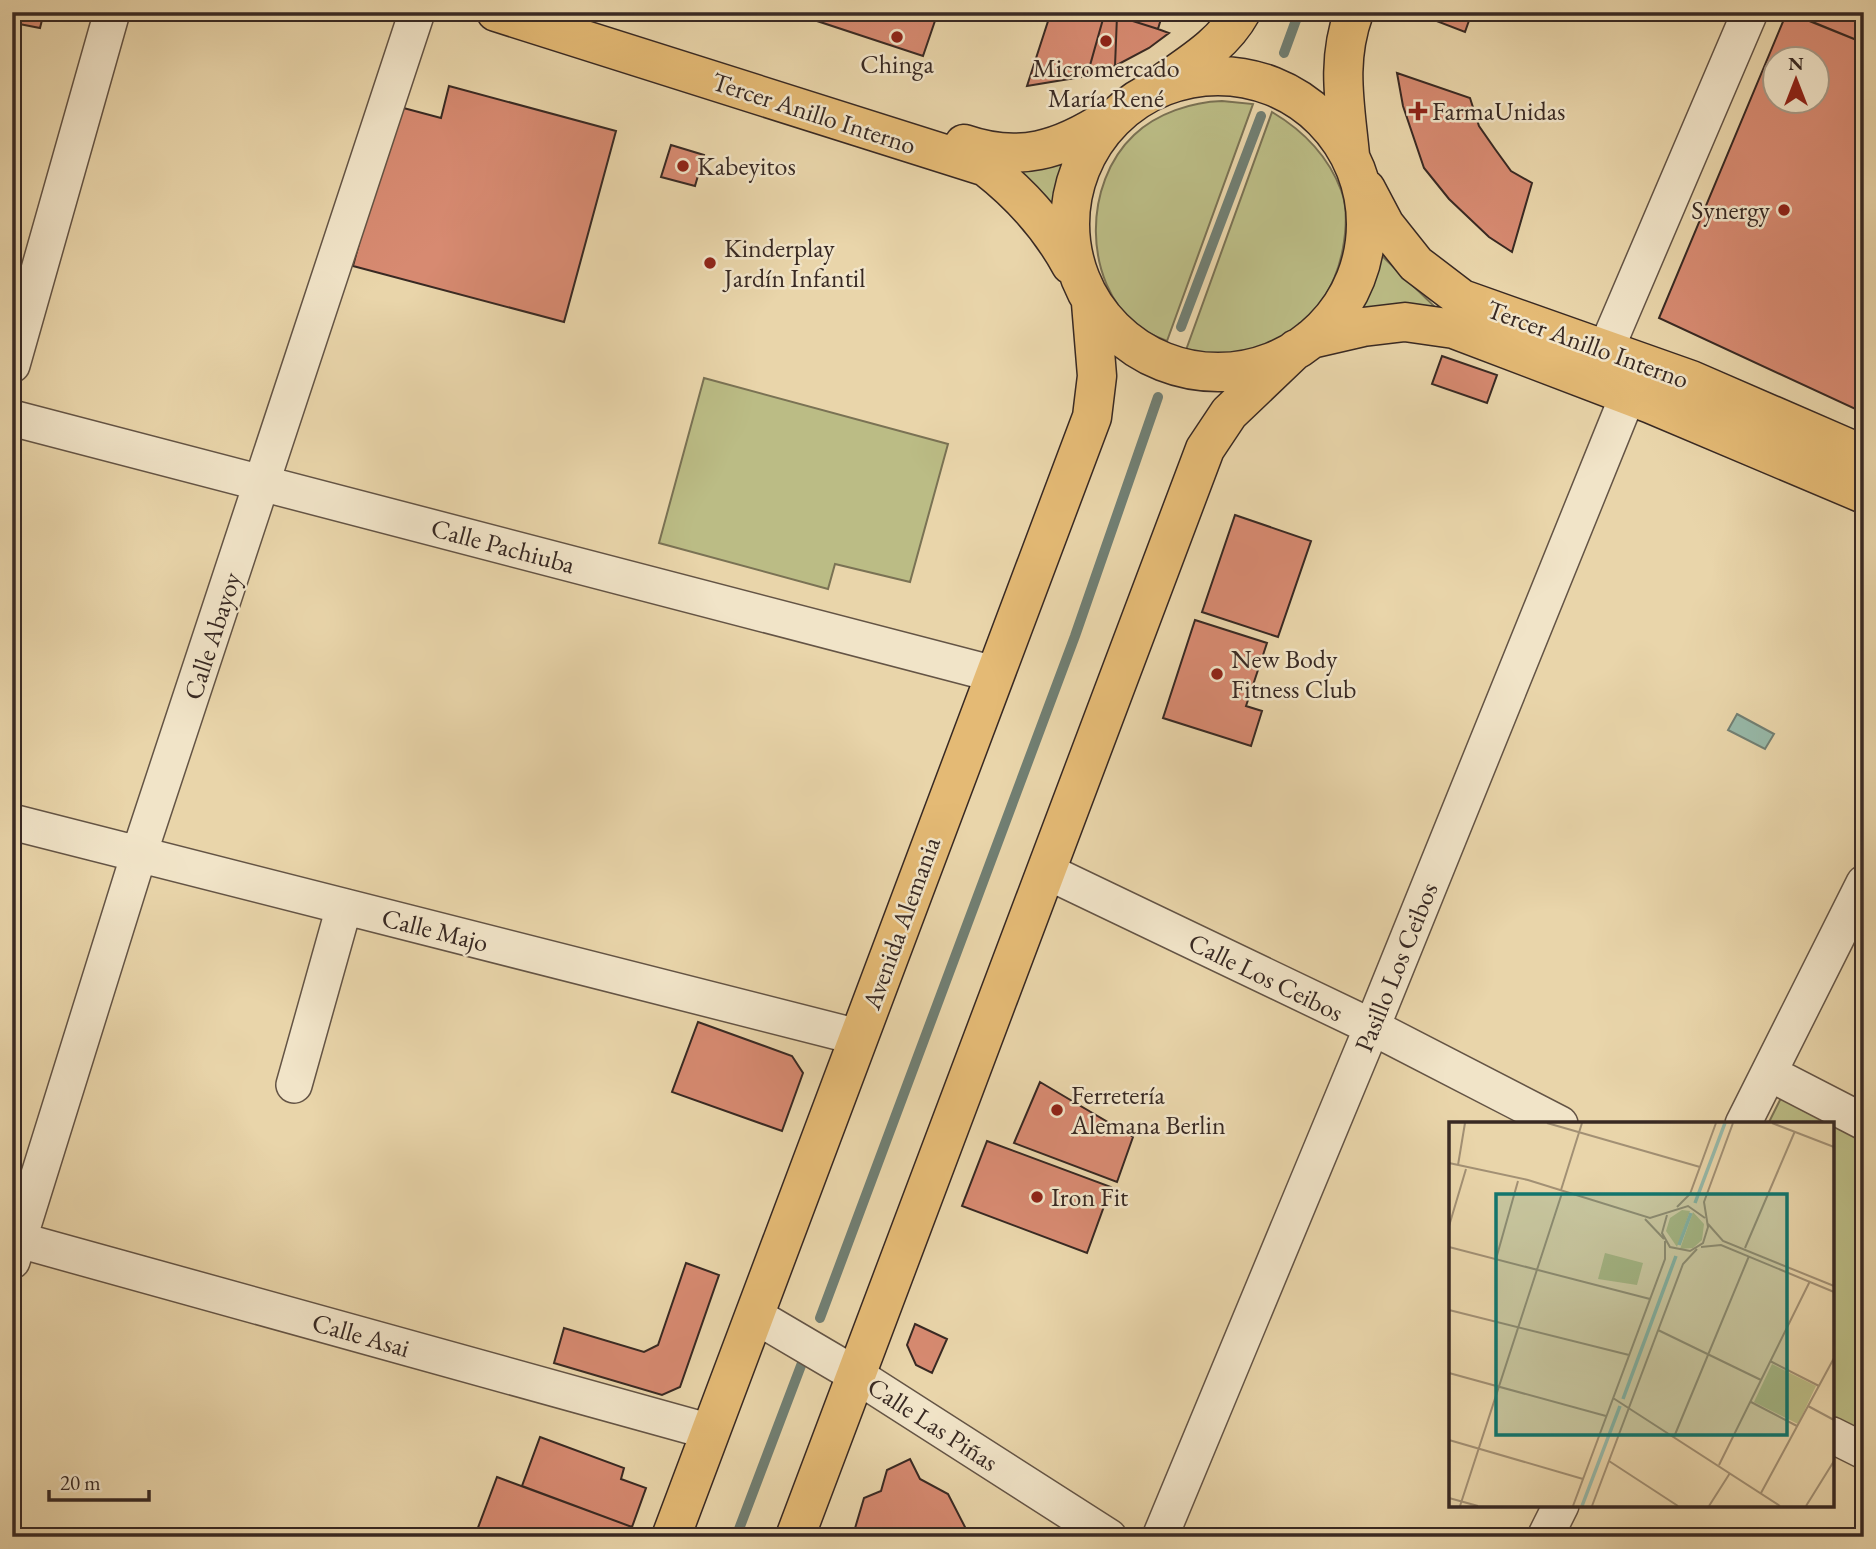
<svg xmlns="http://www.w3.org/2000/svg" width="1876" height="1549" font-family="'EB Garamond',serif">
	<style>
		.green { fill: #bbbc85; stroke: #7a7254; stroke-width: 2 }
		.water { fill: #97b9a9; stroke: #717f73; stroke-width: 2 }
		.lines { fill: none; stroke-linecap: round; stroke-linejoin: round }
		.stream { stroke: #717f73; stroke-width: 10 }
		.building { fill: #d78a71; stroke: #382923; stroke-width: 2; fill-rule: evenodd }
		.minor-casing { stroke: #645445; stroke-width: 38 }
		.major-casing { stroke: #382923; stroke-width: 41 }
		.minor { stroke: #f1e4c8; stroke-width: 35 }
		.major { stroke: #e4ba75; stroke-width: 38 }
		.poi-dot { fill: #8f2418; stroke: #f1e4c8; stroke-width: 2.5 }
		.labels { text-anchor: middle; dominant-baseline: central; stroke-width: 5; stroke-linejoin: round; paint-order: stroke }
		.poi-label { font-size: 26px; fill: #382923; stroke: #f1e4c8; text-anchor: start }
		.street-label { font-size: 26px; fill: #382923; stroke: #f1e4c8 }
		.inset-river { fill: none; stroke: #97b9a9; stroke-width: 3.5 }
		.inset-road { fill: none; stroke: #a29074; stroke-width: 2 }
		.view { fill: #0f766e; fill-opacity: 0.15; stroke: #0f766e; stroke-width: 3.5 }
		.inset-edge { fill: none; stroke: #382923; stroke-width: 3.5 }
	</style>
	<rect width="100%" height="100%" fill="#e9d5aa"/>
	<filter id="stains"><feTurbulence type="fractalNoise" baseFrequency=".00286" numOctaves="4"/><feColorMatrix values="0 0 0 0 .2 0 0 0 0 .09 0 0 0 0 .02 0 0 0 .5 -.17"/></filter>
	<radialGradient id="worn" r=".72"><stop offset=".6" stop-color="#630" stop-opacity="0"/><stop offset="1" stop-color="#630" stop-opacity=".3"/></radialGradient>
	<path class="green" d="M 1222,101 L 1253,104 L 1167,341 C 1158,337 1146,333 1138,327 C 1082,281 1083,183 1134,135 C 1157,113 1192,102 1222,101 Z
		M 1272,112 C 1304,131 1328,156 1341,190 C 1348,208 1346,231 1343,248 C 1329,325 1261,370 1186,350 Z
		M 1066,155 L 1058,219 L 1000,164 Z
		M 1378,252 L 1434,306 L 1354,309 L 1370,284 Z
		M 704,378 L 948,444 L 910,582 L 835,564 L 828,589 L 659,543 Z
		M 1782,1096 L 1864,1137 L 1864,1437 L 1832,1421 L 1832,1124 L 1768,1124 Z"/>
	<path class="water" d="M 1737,714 L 1774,734 L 1765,749 L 1728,730 Z"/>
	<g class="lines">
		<path class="stream" d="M 1284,53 L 1299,12
			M 1181,327 L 1261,116
			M 820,1318 L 1075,636 L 1158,397
			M 736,1537 L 802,1363"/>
	</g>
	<path class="building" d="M 16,12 L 44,12 L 40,28 L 14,23 Z
		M 810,12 L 938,12 L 923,56 L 808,18 Z
		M 1051,12 L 1105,12 L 1087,76 L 1027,86 Z
		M 1105,12 L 1117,16 L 1115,66 L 1087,76 Z
		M 1118,12 L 1163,12 L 1158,29 L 1117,16 Z
		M 1428,12 L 1472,12 L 1465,32 L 1426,17 Z
		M 1787,12 L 1864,43 L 1864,413 L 1659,318 ZM 1774,60 L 1816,60 L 1816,102 L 1774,102 Z
		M 1791,12 L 1864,12 L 1864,43 L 1798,16 Z
		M 1117,16 L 1158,29 L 1169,33 L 1149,48 L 1115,66 Z
		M 1397,73 L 1470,98 L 1479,126 L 1495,149 L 1511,171 L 1532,183 L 1512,252 L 1489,237 L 1449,199 L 1424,168 L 1403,106 Z
		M 449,86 L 616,131 L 564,322 L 353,266 L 396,106 L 441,118 Z
		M 671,145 L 704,155 L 695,186 L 661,177 Z
		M 1442,356 L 1497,375 L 1487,403 L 1432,384 Z
		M 1235,515 L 1311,541 L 1278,637 L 1202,612 Z
		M 1195,620 L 1267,643 L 1246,706 L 1262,711 L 1251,746 L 1163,718 Z
		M 698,1022 L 792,1056 L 803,1073 L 782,1131 L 672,1092 Z
		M 1040,1082 L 1133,1137 L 1117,1182 L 1014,1143 Z
		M 987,1141 L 1111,1187 L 1087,1253 L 962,1206 Z
		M 686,1263 L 719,1275 L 680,1387 L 662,1395 L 554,1363 L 564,1328 L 644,1352 L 658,1345 Z
		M 915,1324 L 947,1339 L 932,1373 L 916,1365 L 907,1345 Z
		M 540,1437 L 624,1468 L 621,1479 L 646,1488 L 632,1527 L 522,1486 Z
		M 910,1459 L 920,1479 L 948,1494 L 966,1529 L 957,1537 L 853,1535 L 864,1498 L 881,1491 L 887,1470 Z
		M 497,1477 L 632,1527 L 628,1537 L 486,1537 L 476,1533 Z"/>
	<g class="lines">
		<defs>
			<path id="minor" d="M 1606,349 L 1750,12
				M 12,365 L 112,12
				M 12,418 L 994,674
				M 12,822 L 858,1037
				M 1046,871 L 1372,1027 L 1560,1124
				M 1769,1073 L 1864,1122
				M 294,1085 L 344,907
				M 1743,1124 L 1864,883
				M 12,1238 L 711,1432
				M 12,1261 L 139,854 L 417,12
				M 754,1315 L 856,1375 L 1109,1537
				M 1832,1435 L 1864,1451
				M 1160,1537 L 1372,1027 L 1628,395
				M 1545,1537 L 1561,1505"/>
			<path id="major" d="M 496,12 L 986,167 C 1022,195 1049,225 1071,265
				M1070 224a148 148 0 1 1 296 0a148 148 0 1 1-296 0Z
				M 1166,81 C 1193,62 1224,43 1241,12
				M 964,144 C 1019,163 1060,150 1108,119
				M 1350,155 C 1345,103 1336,62 1354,12
				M 1366,189 L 1385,225 L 1416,264 L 1462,299 L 1691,380 L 1864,455
				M 1311,339 L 1363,327 L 1405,322 L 1454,329 L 1651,404 L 1864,494
				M 671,1537 L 1092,417 L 1097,376 L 1091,303
				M 795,1537 L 1205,449 L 1229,413 L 1296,349"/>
		</defs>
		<use href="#minor" class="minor-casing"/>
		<use href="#major" class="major-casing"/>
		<use href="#minor" class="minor"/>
		<use href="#major" class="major"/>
	</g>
	<g class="poi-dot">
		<circle cx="897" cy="37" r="7"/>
		<circle cx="1106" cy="41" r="7"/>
		<path d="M1414.5 100.5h7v7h7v7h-7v7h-7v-7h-7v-7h7z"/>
		<circle cx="683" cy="166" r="7"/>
		<circle cx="1784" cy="210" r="7"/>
		<circle cx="710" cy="263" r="7"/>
		<circle cx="1217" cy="674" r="7"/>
		<circle cx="1057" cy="1110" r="7"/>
		<circle cx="1037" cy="1197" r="7"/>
	</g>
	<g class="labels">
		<g class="poi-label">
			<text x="897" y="64" text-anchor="middle">Chinga</text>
			<text x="1106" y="68" text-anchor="middle">Micromercado<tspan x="1106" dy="30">María René</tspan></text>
			<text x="1432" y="111">FarmaUnidas</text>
			<text x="697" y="166">Kabeyitos</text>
			<text x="1770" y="210" text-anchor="end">Synergy</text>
			<text x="724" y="248">Kinderplay<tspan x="724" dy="30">Jardín Infantil</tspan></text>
			<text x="1231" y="659">New Body<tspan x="1231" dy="30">Fitness Club</tspan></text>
			<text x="1071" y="1095">Ferretería<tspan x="1071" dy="30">Alemana Berlin</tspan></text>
			<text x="1051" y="1197">Iron Fit</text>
		</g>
		<g class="street-label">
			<text transform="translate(814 113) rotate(18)">Tercer Anillo Interno</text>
			<text transform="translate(1588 344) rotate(20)">Tercer Anillo Interno</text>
			<text transform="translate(503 546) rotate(15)">Calle Pachiuba</text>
			<text transform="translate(212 636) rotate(-72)">Calle Abayoy</text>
			<text transform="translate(901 923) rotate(-70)">Avenida Alemania</text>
			<text transform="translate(435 930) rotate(14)">Calle Majo</text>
			<text transform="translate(1396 967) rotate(-68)">Pasillo Los Ceibos</text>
			<text transform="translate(1266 977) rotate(26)">Calle Los Ceibos</text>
			<text transform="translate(361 1335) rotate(16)">Calle Asai</text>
			<text transform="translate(933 1424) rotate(33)">Calle Las Piñas</text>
		</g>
	</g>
	<g transform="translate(1449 1122)">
		<rect width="385" height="385" fill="#e9d5aa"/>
		<path d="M 233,88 L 241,89 L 228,125 L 217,109 L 221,96 ZM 244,90 L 255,102 L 253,118 L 244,126 L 231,127 ZM 156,131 L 194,141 L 188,163 L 149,157 ZM 323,242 L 367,264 L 349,302 L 305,280 Z" fill="#bbbc85"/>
		<path class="inset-river" d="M 246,81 L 276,1M 230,123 L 242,91M 174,277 L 227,134M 133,384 L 171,284"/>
		<path class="inset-road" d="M 98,1 L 251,45M 323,1 L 385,25M 0,41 L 79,58 L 201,96 L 239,84 L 256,96M 9,43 L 16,1M 112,68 L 133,1M 228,85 L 241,72 L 267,1M 218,93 L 213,111 L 221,125 L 241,129 L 254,121 L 259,105 L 255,80 L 284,1M 196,97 L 215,117M 259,102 L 274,119 L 385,164M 0,104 L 17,47M 0,125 L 201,177M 252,125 L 272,123 L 385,170M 296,126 L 346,9M 47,137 L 69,59M 0,188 L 180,233M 209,208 L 312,258M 321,239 L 370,264M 0,251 L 157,294M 164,276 L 331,384M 302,280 L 348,304M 359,284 L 385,298M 225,315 L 300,134M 0,318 L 134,357M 160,339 L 229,384M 270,343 L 361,159M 312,371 L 385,236M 0,376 L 29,384M 11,384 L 113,71M 124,384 L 216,137 L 216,119M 143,384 L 234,142 L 248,127M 260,384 L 281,351M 357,384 L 385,339"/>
		<path class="view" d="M 47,72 L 338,72 L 338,313 L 47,313 Z"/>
		<rect width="385" height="385" class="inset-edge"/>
	</g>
	<rect width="1876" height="1549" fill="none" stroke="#e9d5aa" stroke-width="42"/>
	<rect x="14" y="14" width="1848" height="1521" fill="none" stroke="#382923" stroke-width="3.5"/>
	<rect x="21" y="21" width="1834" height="1507" fill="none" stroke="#382923" stroke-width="2"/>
	<g transform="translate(1796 80)"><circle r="33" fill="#f1e4c8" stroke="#a79986" stroke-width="2"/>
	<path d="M0-5L12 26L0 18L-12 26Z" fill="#8f2418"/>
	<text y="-10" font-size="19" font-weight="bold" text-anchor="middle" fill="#382923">N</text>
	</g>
	<path d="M49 1490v10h100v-10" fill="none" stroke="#382923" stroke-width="3.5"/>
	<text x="60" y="1490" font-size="21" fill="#382923" stroke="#f1e4c8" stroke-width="5" paint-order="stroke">20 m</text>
	<rect width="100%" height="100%" filter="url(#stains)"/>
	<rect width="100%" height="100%" fill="url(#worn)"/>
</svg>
